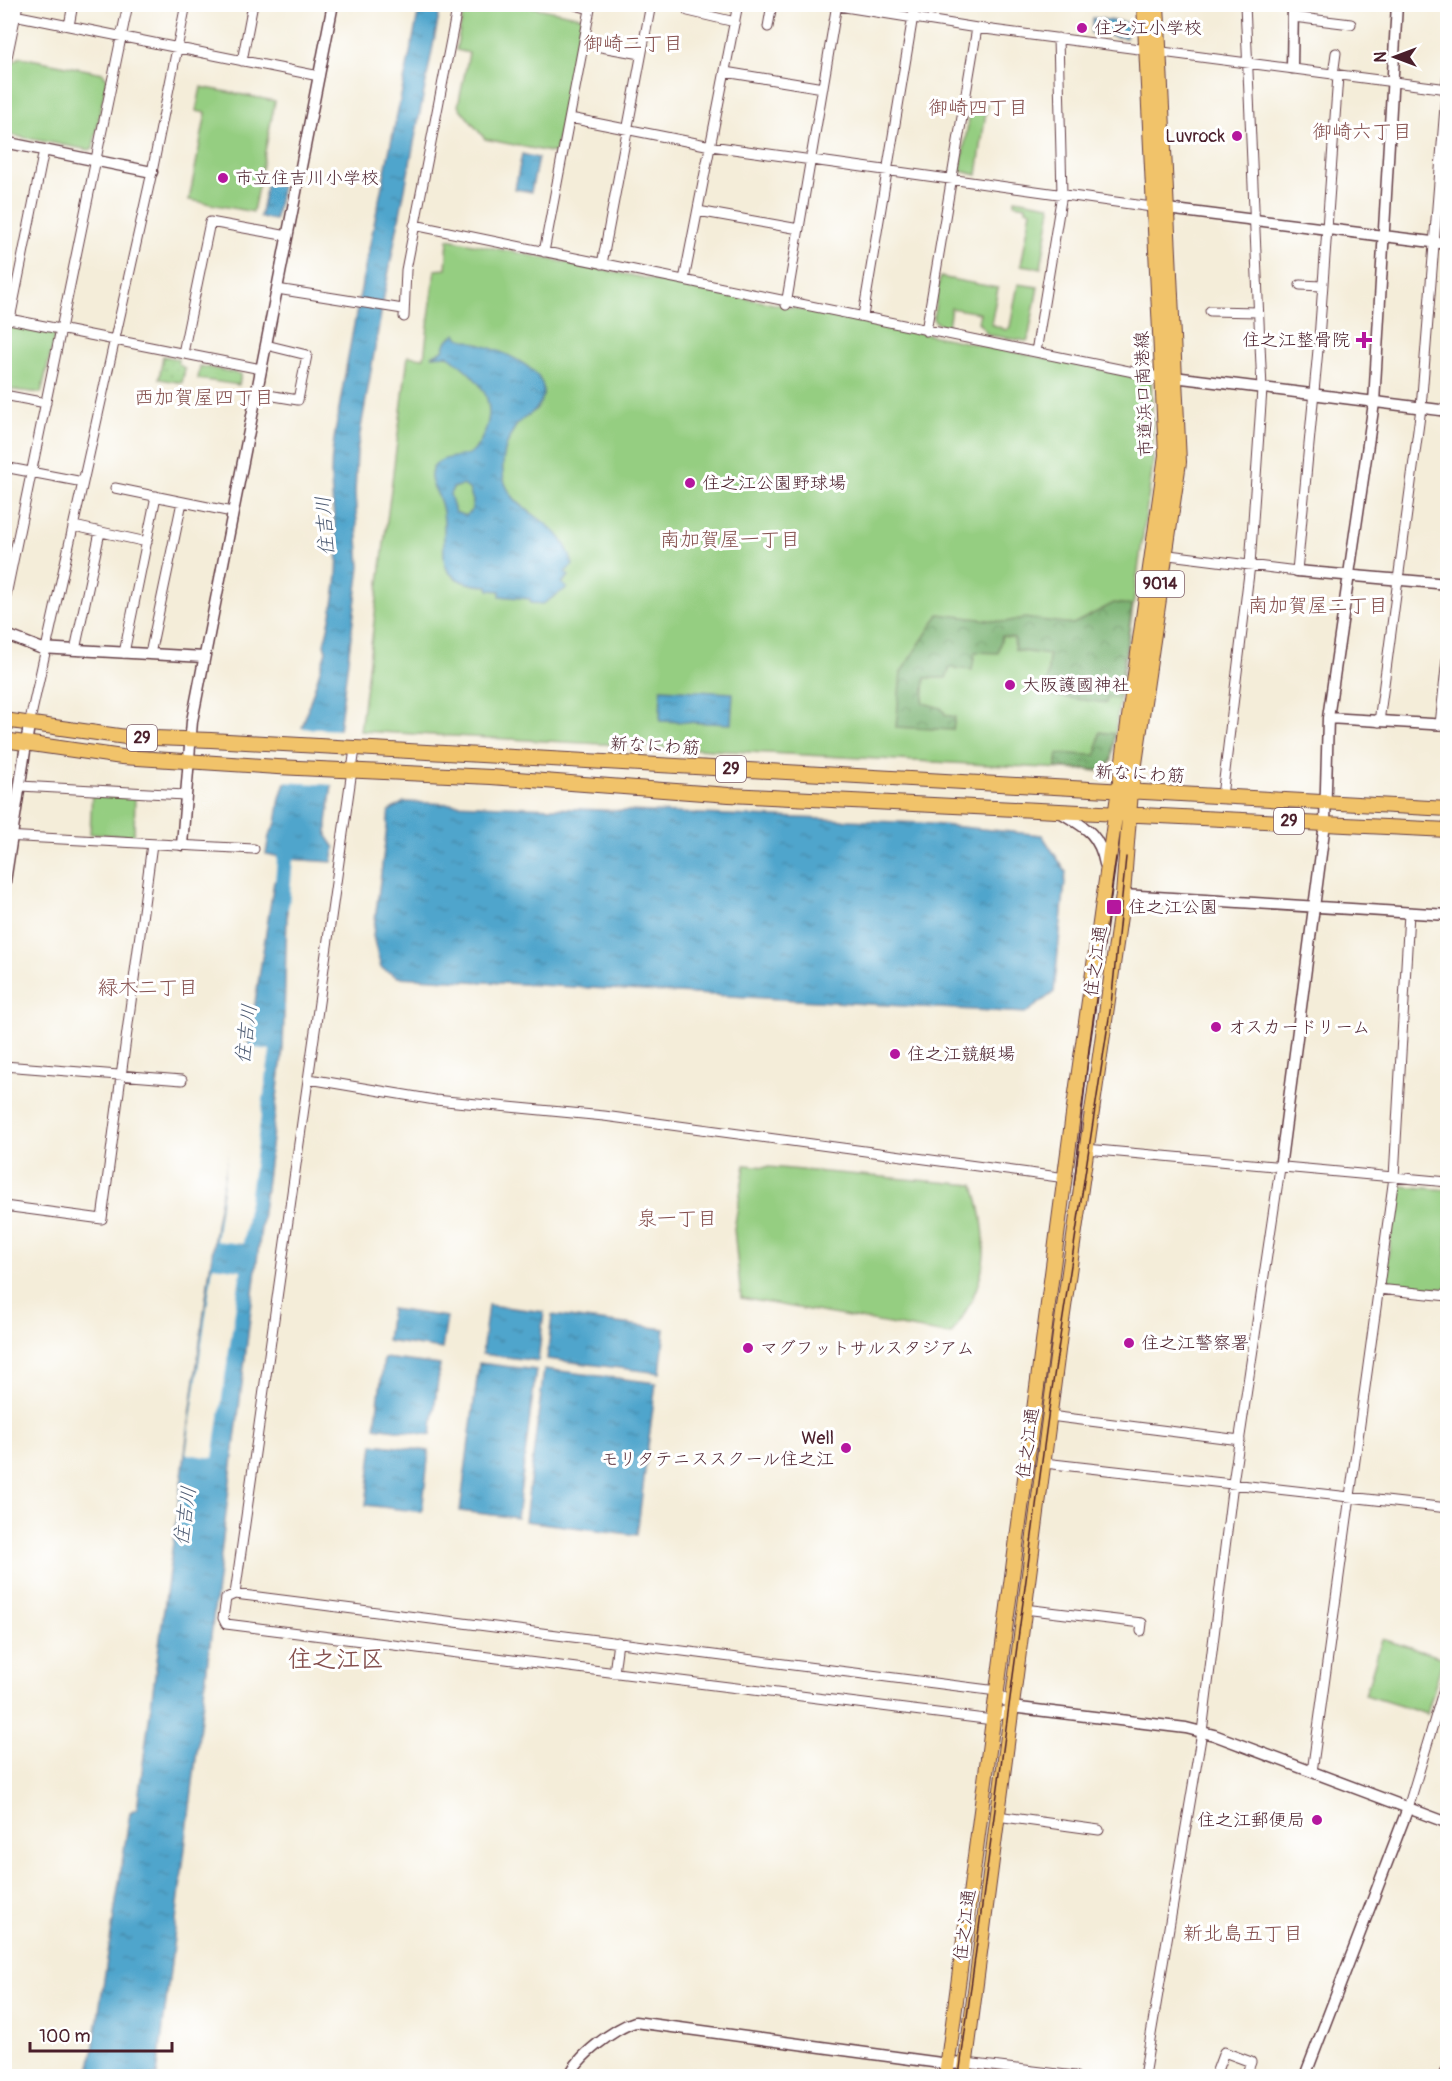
<svg xmlns="http://www.w3.org/2000/svg" width="1452" height="2081" font-family="Pangolin,'Klee One',sans-serif">
	<style>
		.green { fill: #95ce81; stroke: #707656; stroke-width: 1.5 }
		.forest { fill: url(#forest-crowns); stroke: #61684d; stroke-width: 1.5 }
		.garden { fill: url(#garden-dots); stroke: #707656; stroke-width: 1.5 }
		.water { fill: url(#water-ripples); stroke: #4d627c; stroke-width: 1.5; fill-rule: evenodd }
		.pier { fill: #f4edd9 }
		.lines { fill: none; stroke-linecap: round; stroke-linejoin: round }
		.river { stroke: #50a5cc; stroke-width: 16 }
		.minor-casing { stroke: #643e45; stroke-width: 11 }
		.tertiary-casing { stroke: #643e45; stroke-width: 13 }
		.primary-casing { stroke: #643e45; stroke-width: 16 }
		.minor { stroke: #fff; stroke-width: 9 }
		.tertiary { stroke: #fff; stroke-width: 10 }
		.primary { stroke: #f1c36a; stroke-width: 14 }
		.tram { stroke: #4a1f2b; stroke-width: 1.5 }
		.poi-dot { fill: #b5179e; stroke: #fff; stroke-width: 2 }
		.labels { text-anchor: middle; dominant-baseline: central; stroke-width: 6; stroke-linejoin: round; paint-order: stroke }
		.shield { fill: #fff; stroke: #80626b; stroke-width: 1.5 }
		.shield-label { font-size: 16px; font-weight: bold; fill: #4a1f2b }
		.poi-label { font-size: 18px; fill: #4a1f2b; stroke: #fff; text-anchor: start }
		.street-label { font-size: 18px; fill: #4a1f2b; stroke: #fff }
		.neighbourhood-label { font-size: 20px; fill: #86514f; stroke: #fff }
		.water-label { font-size: 20px; font-style: italic; fill: #4d5b73; stroke: #fff }
		.district-label { font-size: 24px; font-weight: bold; fill: #86514f; stroke: #fff }
	</style>
	<defs>
		<pattern id="forest-crowns" width="20" height="18" patternUnits="userSpaceOnUse" patternTransform="scale(1.5)"><rect width="20" height="18" fill="#78b16f"/><path d="M2 6a3 3 0 1 1 6 0M12 15a3 3 0 1 1 6 0" fill="none" stroke="#648f5b"/></pattern>
		<pattern id="garden-dots" width="8" height="8" patternUnits="userSpaceOnUse" patternTransform="scale(1.5)"><rect width="8" height="8" fill="#95ce81"/><path d="M2 2h.1M6 6h.1" fill="none" stroke="#82b070" stroke-width="1.8" stroke-linecap="round"/></pattern>
		<pattern id="water-ripples" width="26" height="14" patternUnits="userSpaceOnUse" patternTransform="scale(1.5)"><rect width="26" height="14" fill="#50a5cc"/><path d="M2 4q2-2 4 0t4 0M15 11q2-2 4 0t4 0" fill="none" stroke="#4486a6"/></pattern>
	</defs>
	<rect width="100%" height="100%" fill="#fff"/>
	<filter id="ink" filterUnits="userSpaceOnUse"><feTurbulence type="fractalNoise" baseFrequency=".0167" numOctaves="2"/><feDisplacementMap in="SourceGraphic" scale="12" xChannelSelector="R" yChannelSelector="G"/><feConvolveMatrix kernelMatrix="1 2 1 2 8 2 1 2 1" color-interpolation-filters="sRGB"/></filter>
	<filter id="wash" filterUnits="userSpaceOnUse"><feTurbulence type="fractalNoise" baseFrequency=".008" numOctaves="4" result="noise"/><feDisplacementMap in="SourceGraphic" scale="24" xChannelSelector="R" yChannelSelector="G"/><feGaussianBlur stdDeviation="1.35" result="paint"/><feColorMatrix in="noise" values="0 0 0 0 0 0 0 0 0 0 0 0 0 0 0 0 0 1.4 0 .05"/><feComposite in="paint" operator="in"/></filter>
	<g filter="url(#wash)">
		<rect width="100%" height="100%" fill="#f4edd9"/>
		<path class="green" d="M 475,5 L 522,5 L 582,17 L 555,153 L 485,139 L 458,106 L 469,53 L 456,50 L 464,9 L 473,11 Z
			M 20,57 L 103,73 L 107,79 L 93,148 L 89,150 L 5,134 L 5,102 L 12,63 Z
			M 201,87 L 275,101 L 253,212 L 189,200 L 206,113 L 196,111 Z
			M 972,101 L 987,104 L 977,175 L 960,171 Z
			M 1015,199 L 1049,205 L 1051,208 L 1041,268 L 1021,265 L 1031,211 L 1026,209 L 1026,206 L 1014,204 Z
			M 448,239 L 1151,379 L 1153,464 L 1111,762 L 1100,771 L 360,731 L 408,356 L 424,358 L 435,270 L 446,269 Z
			M 940,277 L 998,288 L 991,324 L 1006,330 L 1010,327 L 1018,284 L 1038,287 L 1028,340 L 1026,341 L 988,335 L 978,322 L 980,313 L 951,308 L 948,326 L 938,324 L 933,319 Z
			M 5,323 L 51,332 L 55,336 L 41,393 L 5,389 Z
			M 200,366 L 241,374 L 239,385 L 198,379 Z
			M 92,791 L 135,794 L 134,836 L 90,834 Z
			M 745,1165 L 974,1185 C 992,1246 988,1282 951,1335 L 741,1298 L 734,1229 Z
			M 1402,1186 L 1447,1190 L 1447,1289 L 1387,1284 L 1385,1279 L 1397,1190 Z
			M 1382,1639 L 1443,1658 L 1427,1714 L 1365,1695 Z"/>
		<path class="forest" d="M 1114,603 L 1131,605 L 1132,608 L 1118,699 L 1108,698 L 1106,703 L 1046,695 L 1049,655 L 1015,650 L 1014,638 L 1002,636 L 998,653 L 975,652 L 972,670 L 950,668 L 946,678 L 925,678 L 923,703 L 941,708 L 946,715 L 955,717 L 953,730 L 896,727 L 901,672 L 939,614 L 1005,622 L 1024,618 L 1073,624 Z
			M 1100,732 L 1115,734 L 1112,760 L 1102,770 L 1056,768 L 1058,754 L 1096,755 Z"/>
		<path class="garden" d="M 163,356 L 178,359 L 178,363 L 185,369 L 182,383 L 159,379 Z"/>
		<path class="water" d="M 420,5 L 441,5 L 384,296 L 357,451 L 355,494 L 360,567 L 327,823 L 327,836 L 335,848 L 332,862 L 289,859 L 266,854 L 269,836 L 276,823 L 280,798 L 326,651 L 324,644 C 332,614 340,576 337,545 C 334,512 328,480 333,446 C 356,298 390,151 420,5 Z
			M 1093,18 L 1128,23 L 1126,38 L 1091,33 Z
			M 522,154 L 538,158 L 531,192 L 515,189 Z
			M 267,183 L 282,186 L 275,220 L 260,217 Z
			M 456,334 L 459,338 C 484,345 567,368 537,408 C 531,415 522,418 516,426 C 506,441 499,465 505,483 C 519,519 560,515 573,565 L 565,572 L 569,576 L 562,583 L 567,588 L 543,604 L 531,603 L 530,599 L 500,596 L 500,591 L 489,590 L 488,586 C 476,586 457,583 448,571 C 438,557 450,523 439,498 C 435,488 427,479 433,468 C 442,453 462,460 474,451 C 505,407 484,381 447,355 L 432,356 L 443,350 L 447,340 ZM 463,485 L 469,489 L 473,501 L 472,510 L 465,516 L 455,512 L 450,494 L 453,488 Z
			M 661,689 L 733,693 L 731,724 L 660,721 Z
			M 404,802 L 921,823 L 1042,835 L 1066,872 L 1054,992 L 1026,1013 L 398,977 L 381,968 L 373,936 L 389,811 Z
			M 274,881 L 288,882 L 283,1049 L 157,2076 L 89,2076 L 130,1812 L 137,1808 L 216,1225 L 249,1041 Z
			M 488,1305 L 544,1312 L 538,1361 L 482,1354 Z
			M 391,1309 L 447,1317 L 442,1349 L 387,1341 Z
			M 552,1315 L 665,1329 L 660,1373 L 547,1359 Z
			M 384,1358 L 440,1365 L 431,1435 L 375,1427 Z
			M 479,1363 L 536,1370 L 517,1518 L 460,1511 Z
			M 544,1369 L 656,1383 L 637,1535 L 525,1521 Z
			M 373,1444 L 429,1451 L 422,1512 L 366,1505 Z"/>
		<path class="pier" d="M 299,728 L 343,730 L 335,785 L 282,782 Z
			M 245,1047 L 270,1050 L 243,1244 L 216,1241 L 232,1122 Z
			M 213,1266 L 241,1270 L 213,1458 L 186,1454 Z"/>
		<g class="lines">
			<path class="river" d="M 281,904 L 285,859 L 295,840"/>
		</g>
	</g>
	<g filter="url(#ink)">
		<g class="lines">
			<defs>
				<path id="minor" d="M 571,4 L 590,9
					M 689,4 L 688,11 L 735,22
					M 826,4 L 977,28 L 1448,89
					M 4,13 L 319,76
					M 1293,17 L 1351,24
					M 69,26 L 73,4
					M 768,27 L 772,4
					M 584,44 L 641,54
					M 242,61 L 253,4
					M 4,72 L 18,4
					M 725,72 L 823,88
					M 1333,75 L 1336,53
					M 570,118 L 711,146 L 1159,208
					M 698,211 L 799,229
					M 414,225 L 1163,378
					M 544,252 L 591,4
					M 602,264 L 651,4
					M 684,280 L 738,4
					M 1300,285 L 1322,286
					M 277,289 L 403,309
					M 786,305 L 837,4
					M 1210,311 L 1258,312
					M 863,316 L 915,4
					M 404,317 L 406,270 L 458,4
					M 4,318 L 261,369
					M 10,319 L 44,150
					M 926,331 L 977,28
					M 1036,352 L 1062,194 L 1058,38
					M 183,353 L 210,222 L 288,236
					M 256,393 L 298,400 L 307,355 L 266,345
					M 4,395 L 46,403
					M 4,467 L 83,482
					M 115,488 L 232,512
					M 74,526 L 147,542
					M 1161,554 L 1297,571 L 1319,339 L 1338,76
					M 4,605 L 128,4
					M 75,650 L 100,532
					M 124,653 L 156,496
					M 150,654 L 182,502
					M 1379,722 L 1421,408 L 1448,69
					M 29,725 L 152,172 L 186,4
					M 1440,725 L 1448,649
					M 20,786 L 185,795
					M 1222,796 L 1250,565 L 1262,389 L 1245,4
					M 4,836 L 254,849
					M 4,1066 L 182,1080
					M 309,1079 L 435,1100 L 604,1116 L 1066,1178
					M 1086,1149 L 1448,1182
					M 4,1206 L 102,1219 L 152,844
					M 1378,1289 L 1448,1296
					M 1050,1416 L 1240,1440
					M 1044,1463 L 1448,1508
					M 235,1594 L 997,1691 L 1011,1707 L 993,1720 L 226,1624 L 223,1618 L 226,1598 Z
					M 235,1594 L 355,749
					M 1024,1609 L 1142,1623 L 1141,1631
					M 614,1673 L 618,1642
					M 1312,1772 L 1394,1177 L 1409,913
					M 1408,1808 L 1448,1675
					M 997,1816 L 1099,1830
					M 966,2063 L 1075,2076
					M 1144,2076 L 1202,1732 L 1233,1483 L 1280,1168
					M 1215,2076 L 1224,2052 L 1251,2062 L 1246,2076"/>
				<path id="tertiary" d="M 1292,68 L 1293,4
					M 4,142 L 152,172
					M 1167,209 L 1448,244
					M 1174,377 L 1448,411
					M 1297,571 L 1448,584
					M 4,634 L 40,648 L 204,657
					M 1328,718 L 1448,725
					M 1060,812 C 1085,827 1099,833 1105,864
					M 182,845 L 192,721 L 333,4
					M 4,888 L 29,725
					M 1123,895 L 1448,915
					M 1280,1168 L 1325,823 L 1328,718 L 1374,403 L 1397,4
					M 1011,1707 L 1186,1728 L 1214,1735 L 1448,1823
					M 570,2076 C 576,2057 615,2028 635,2022 L 948,2064 L 966,2063
					M 1305,2076 L 1408,1808
					M 1444,2076 L 1448,2067"/>
				<path id="primary" d="M 4,720 L 126,737 L 211,740 L 1448,809
					M 4,740 L 122,757 L 277,767 L 491,777 L 729,795 L 1448,830
					M 946,2076 L 1074,1107 L 1166,455 L 1144,4
					M 964,2076 L 1060,1335 L 1123,895 L 1131,791 L 1179,462 L 1157,4"/>
			</defs>
			<use href="#minor" class="minor-casing"/>
			<use href="#tertiary" class="tertiary-casing"/>
			<use href="#primary" class="primary-casing"/>
			<use href="#minor" class="minor"/>
			<use href="#tertiary" class="tertiary"/>
			<use href="#primary" class="primary"/>
			<path class="tram" d="M 1074,1185 L 1089,1049 L 1116,857
				M 959,2076 L 1050,1402 L 1111,1005 L 1126,857"/>
		</g>
	</g>
	<g class="poi-dot">
		<circle cx="1082" cy="28" r="6"/>
		<circle cx="1237" cy="136" r="6"/>
		<circle cx="223" cy="178" r="6"/>
		<path d="M1361 331h6v6h6v6h-6v6h-6v-6h-6v-6h6z"/>
		<circle cx="690" cy="483" r="6"/>
		<circle cx="1010" cy="685" r="6"/>
		<rect x="1106" y="899" width="16" height="16" rx="3"/>
		<circle cx="1216" cy="1027" r="6"/>
		<circle cx="895" cy="1054" r="6"/>
		<circle cx="1129" cy="1343" r="6"/>
		<circle cx="748" cy="1348" r="6"/>
		<circle cx="846" cy="1448" r="6"/>
		<circle cx="1317" cy="1820" r="6"/>
	</g>
	<g class="labels">
		<g class="shield">
			<rect x="1136" y="571" width="48" height="26" rx="4.5"/>
			<rect x="127" y="725" width="30" height="26" rx="4.5"/>
			<rect x="716" y="756" width="30" height="26" rx="4.5"/>
			<rect x="1274" y="808" width="30" height="26" rx="4.5"/>
		</g>
		<g class="shield-label">
			<text x="1160" y="584">9014</text>
			<text x="142" y="738">29</text>
			<text x="731" y="769">29</text>
			<text x="1289" y="821">29</text>
		</g>
		<g class="poi-label">
			<text x="1094" y="28">住之江小学校</text>
			<text x="1225" y="136" text-anchor="end">Luvrock</text>
			<text x="235" y="178">市立住吉川小学校</text>
			<text x="1350" y="340" text-anchor="end">住之江整骨院</text>
			<text x="702" y="483">住之江公園野球場</text>
			<text x="1022" y="685">大阪護國神社</text>
			<text x="1128" y="907">住之江公園</text>
			<text x="1228" y="1027">オスカードリーム</text>
			<text x="907" y="1054">住之江競艇場</text>
			<text x="1141" y="1343">住之江警察署</text>
			<text x="760" y="1348">マグフットサルスタジアム</text>
			<text x="834" y="1438" text-anchor="end">Well<tspan x="834" dy="21">モリタテニススクール住之江</tspan></text>
			<text x="1305" y="1820" text-anchor="end">住之江郵便局</text>
		</g>
		<g class="street-label">
			<text transform="translate(1144 394) rotate(-92)">市道浜口南港線</text>
			<text transform="translate(655 746) rotate(3)">新なにわ筋</text>
			<text transform="translate(1140 774) rotate(3)">新なにわ筋</text>
			<text transform="translate(1096 961) rotate(-82)">住之江通</text>
			<text transform="translate(1028 1443) rotate(-82)">住之江通</text>
			<text transform="translate(965 1925) rotate(-83)">住之江通</text>
		</g>
		<g class="neighbourhood-label">
			<text x="633" y="43">御崎二丁目</text>
			<text x="978" y="107">御崎四丁目</text>
			<text x="1362" y="131">御崎六丁目</text>
			<text x="204" y="397">西加賀屋四丁目</text>
			<text x="730" y="539">南加賀屋一丁目</text>
			<text x="1318" y="605">南加賀屋二丁目</text>
			<text x="148" y="987">緑木二丁目</text>
			<text x="677" y="1218">泉一丁目</text>
			<text x="1243" y="1933">新北島五丁目</text>
		</g>
		<g class="water-label">
			<text transform="translate(325 526) rotate(-94)">住吉川</text>
			<text transform="translate(246 1034) rotate(-83)">住吉川</text>
			<text transform="translate(185 1516) rotate(-82)">住吉川</text>
		</g>
		<g class="district-label">
			<text x="336" y="1659">住之江区</text>
		</g>
	</g>
	<rect width="1452" height="2081" fill="none" stroke="#fff" stroke-width="24"/>
	<g transform="translate(1395 57) rotate(270)" stroke="#ffffff" stroke-width="4.5" paint-order="stroke">
	<path d="M0-4.5L10 22L0 15L-10 22Z" fill="#4a1f2b"/>
	<text y="-9" font-size="16" font-weight="bold" text-anchor="middle" fill="#4a1f2b">N</text>
	</g>
	<path d="M30 2042v9h142v-9" fill="none" stroke="#4a1f2b" stroke-width="3"/>
	<text x="39" y="2042" font-size="18" fill="#4a1f2b" stroke="#ffffff" stroke-width="4.5" paint-order="stroke">100 m</text>
</svg>
